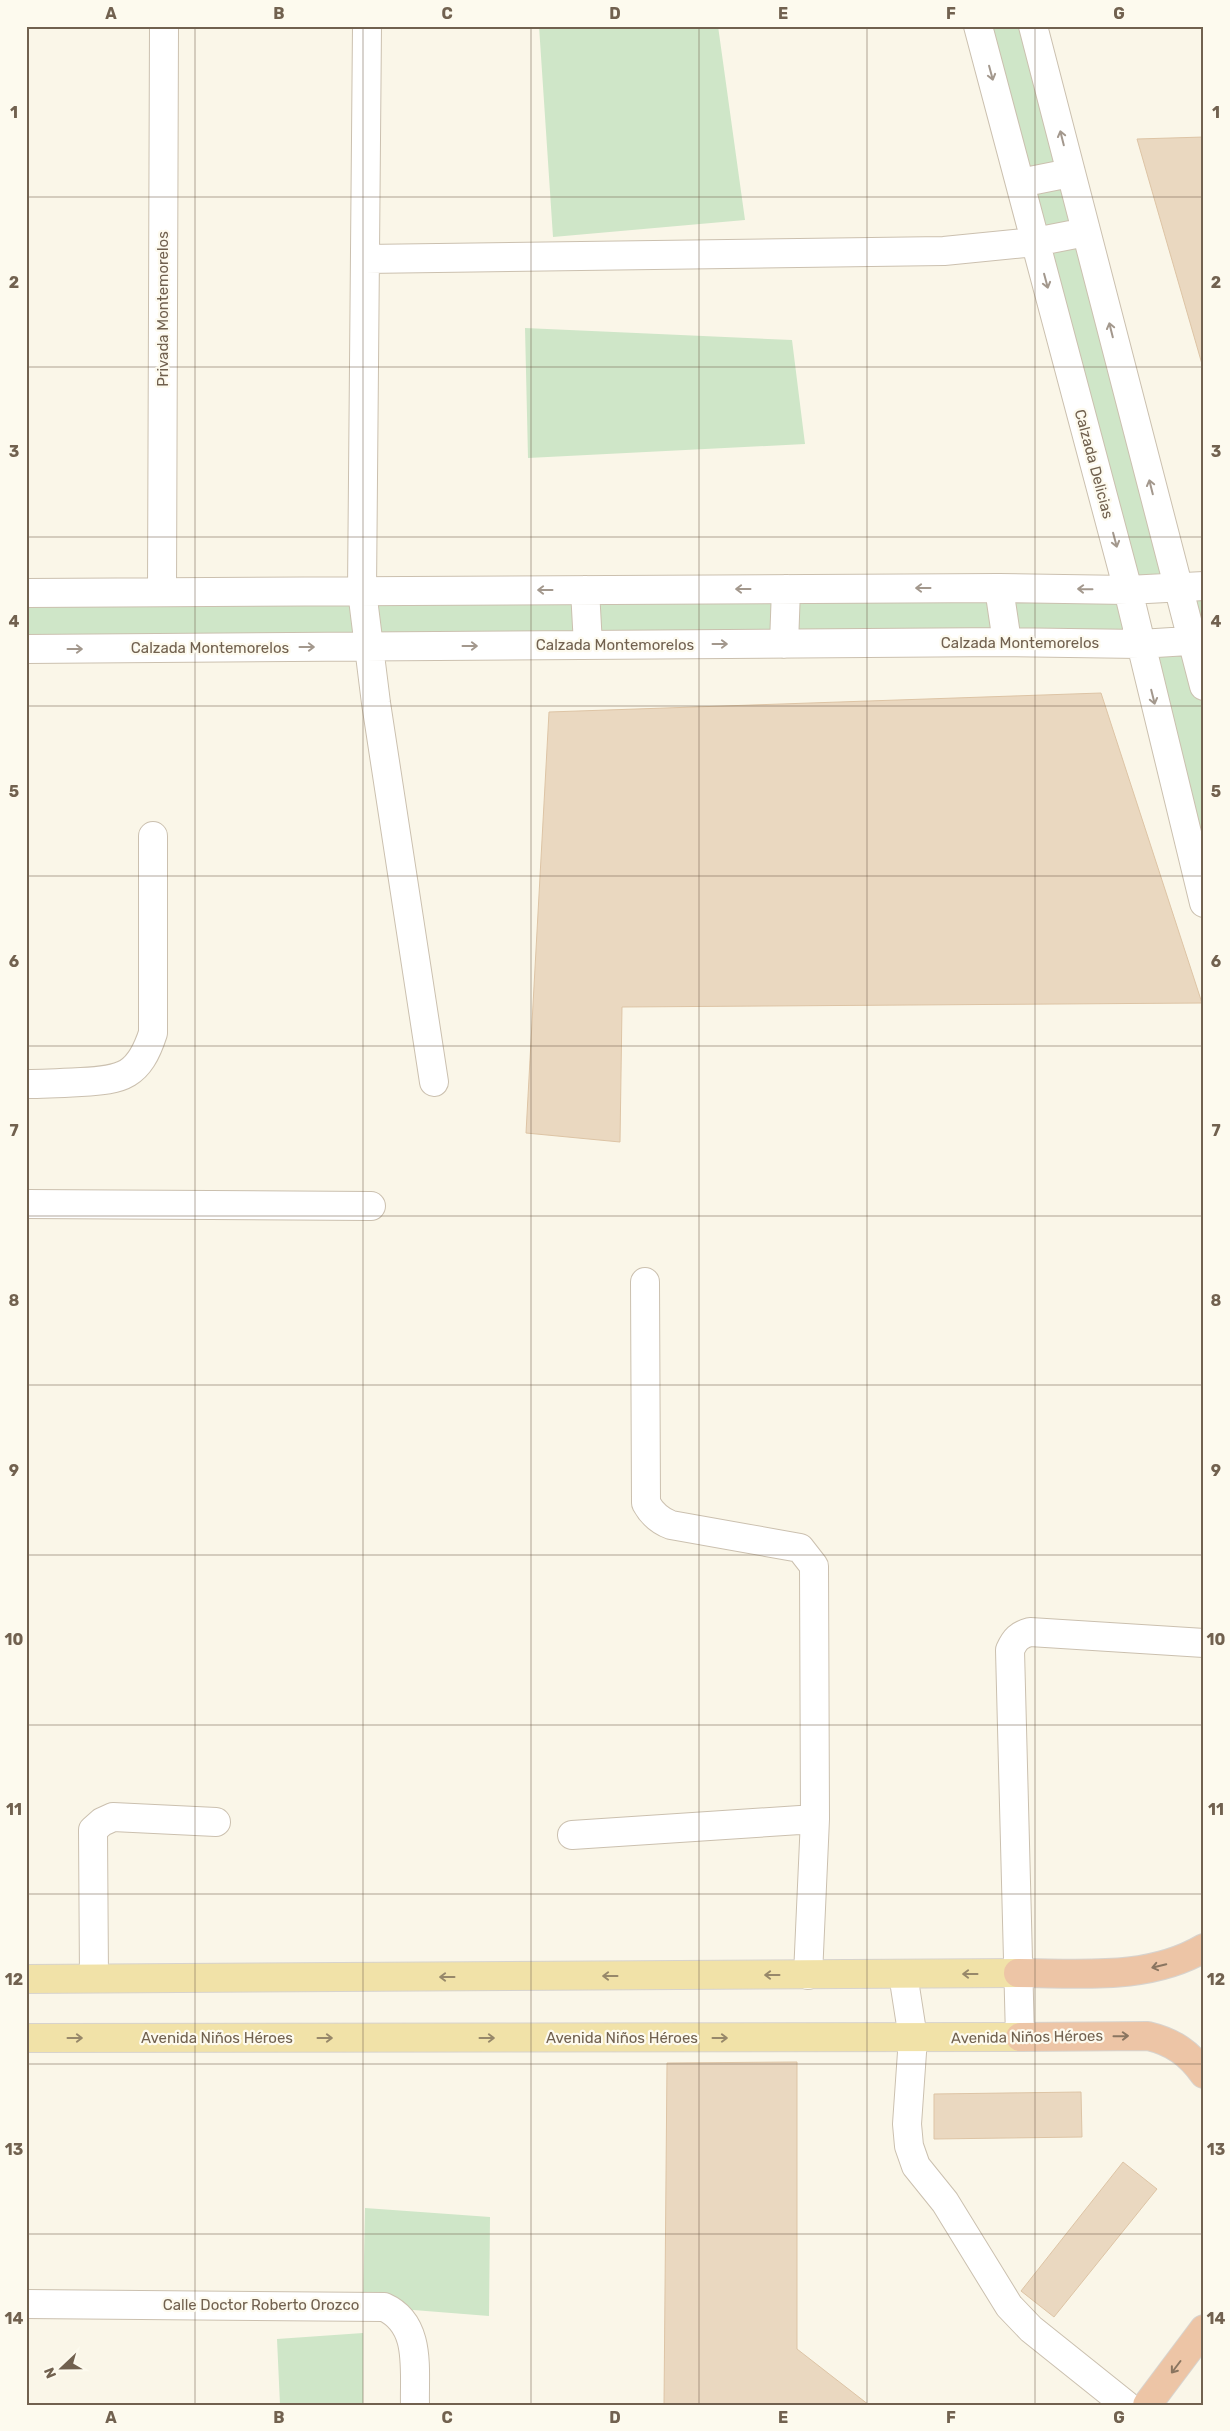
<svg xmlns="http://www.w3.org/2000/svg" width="1230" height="2431" font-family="Rubik,sans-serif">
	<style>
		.green { fill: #cfe6c8 }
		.building { fill: #ead8c0; stroke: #ddc4a5 }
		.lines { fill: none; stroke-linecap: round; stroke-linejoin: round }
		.minor-casing { stroke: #cbc0af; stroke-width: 30 }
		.major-casing { stroke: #d7d3ce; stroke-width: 30 }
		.highway-casing { stroke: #d7d3ce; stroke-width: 30 }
		.minor { stroke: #fff; stroke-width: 28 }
		.major { stroke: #f1e2a8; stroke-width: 28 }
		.highway { stroke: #edc5a6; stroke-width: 28 }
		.oneway { stroke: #a3988d }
		.oneway2 { stroke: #8a7560 }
		.oneway3 { stroke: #97886a }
		.grid { fill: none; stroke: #71614f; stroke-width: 1; stroke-opacity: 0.55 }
		.labels { text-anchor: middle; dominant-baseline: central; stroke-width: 4.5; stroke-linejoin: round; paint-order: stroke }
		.street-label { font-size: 15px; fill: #71614f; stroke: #fdfaee }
		.neatline { fill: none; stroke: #71614f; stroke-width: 2 }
		.grid-label { font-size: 16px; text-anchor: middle; font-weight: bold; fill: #71614f }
	</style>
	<rect width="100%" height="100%" fill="#faf6e8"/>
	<path class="green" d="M 539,26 L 718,26 L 745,220 L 553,237 Z
		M 979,26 L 1032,26 L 1068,164 L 1017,172 Z
		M 1061,174 L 1165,587 L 1128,590 L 1022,190 Z
		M 525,328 L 792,340 L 805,444 L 528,458 Z
		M 26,595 L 1131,602 L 1122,643 L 26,650 Z
		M 1204,596 L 1204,628 L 1180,597 Z
		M 1192,640 L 1204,690 L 1204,887 L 1142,652 Z
		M 365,2208 L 490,2217 L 489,2316 L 363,2306 Z
		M 363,2333 L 363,2405 L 280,2405 L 277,2339 Z"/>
	<path class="building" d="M 1204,137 L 1204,371 L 1137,139 Z
		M 1101,693 L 1202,1003 L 622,1007 L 620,1142 L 526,1133 L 549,712 Z
		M 797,2062 L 797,2349 L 869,2405 L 664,2405 L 667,2063 Z
		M 1081,2092 L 1082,2137 L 934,2139 L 934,2094 Z
		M 1123,2162 L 1157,2189 L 1054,2317 L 1021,2291 Z"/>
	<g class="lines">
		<defs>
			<path id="minor" d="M 367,26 L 362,591 L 376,703 L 434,1082
				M 978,26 L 1128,590 L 1204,903
				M 1033,26 L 1204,686
				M 1020,183 L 1070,173
				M 365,259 L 944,251 L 1035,242 L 1086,232
				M 999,588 L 1007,642
				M 585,590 L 588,645
				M 162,592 L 164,26
				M 26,593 L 999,588 L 1128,590 L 1204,586
				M 784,644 L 786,589
				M 26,649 L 1007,642 L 1140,644 L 1204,640
				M 26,1084 C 44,1084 63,1083 81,1082 C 123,1080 139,1076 153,1033 L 153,836
				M 26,1204 L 371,1206
				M 645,1282 L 646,1503 C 652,1514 660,1521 671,1525 L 800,1548 L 814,1566 L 815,1819 L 808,1975
				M 572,1835 L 815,1819
				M 903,1974 L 913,2038 L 907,2124 L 909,2146 L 916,2166 L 945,2202 L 1009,2306 L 1031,2329 L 1126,2405
				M 94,1978 L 93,1830 L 102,1822 L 113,1817 L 216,1822
				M 1020,2037 L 1010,1650 C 1015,1639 1019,1635 1030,1632 L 1204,1643
				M 26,2304 L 384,2307 C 422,2324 414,2370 415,2405"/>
			<path id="major" d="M 26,1979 L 1018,1973
				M 26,2038 L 1020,2037"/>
			<path id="highway" d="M 1018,1973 C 1081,1973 1148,1981 1204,1948
				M 1020,2037 L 1148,2036 C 1173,2042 1189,2053 1204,2074
				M 1147,2405 L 1204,2329"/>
		</defs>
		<use href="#minor" class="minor-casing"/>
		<use href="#major" class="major-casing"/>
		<use href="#highway" class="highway-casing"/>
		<use href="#minor" class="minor"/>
		<use href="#major" class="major"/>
		<use href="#highway" class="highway"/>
	</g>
	<defs><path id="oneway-shaft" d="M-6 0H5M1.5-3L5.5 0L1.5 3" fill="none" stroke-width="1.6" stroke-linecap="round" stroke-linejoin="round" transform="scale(1.25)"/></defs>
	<g class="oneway">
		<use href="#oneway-shaft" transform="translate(991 73) rotate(75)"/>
		<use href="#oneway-shaft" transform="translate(1062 138) rotate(-104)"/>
		<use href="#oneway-shaft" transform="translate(1046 281) rotate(75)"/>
		<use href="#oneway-shaft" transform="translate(1111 330) rotate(-104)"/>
		<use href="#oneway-shaft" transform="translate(1151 487) rotate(-104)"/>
		<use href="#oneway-shaft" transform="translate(1115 540) rotate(75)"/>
		<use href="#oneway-shaft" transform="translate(923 588) rotate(180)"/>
		<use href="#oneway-shaft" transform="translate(743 589) rotate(180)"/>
		<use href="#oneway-shaft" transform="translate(1085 589) rotate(-179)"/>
		<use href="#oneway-shaft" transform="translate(545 590) rotate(180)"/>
		<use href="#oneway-shaft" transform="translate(720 644)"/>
		<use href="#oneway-shaft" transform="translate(470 646)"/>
		<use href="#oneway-shaft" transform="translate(307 647)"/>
		<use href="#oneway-shaft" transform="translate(75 649)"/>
		<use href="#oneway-shaft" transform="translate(1153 697) rotate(76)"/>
	</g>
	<g class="oneway2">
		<use href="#oneway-shaft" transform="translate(1159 1966) rotate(166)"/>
		<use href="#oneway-shaft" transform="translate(1121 2036) rotate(-1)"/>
		<use href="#oneway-shaft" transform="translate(1176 2367) rotate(127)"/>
	</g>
	<g class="oneway3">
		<use href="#oneway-shaft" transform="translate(970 1974) rotate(180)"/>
		<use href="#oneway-shaft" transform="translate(772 1975) rotate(180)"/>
		<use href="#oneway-shaft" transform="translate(610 1976) rotate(180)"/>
		<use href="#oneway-shaft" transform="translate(447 1977) rotate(180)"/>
		<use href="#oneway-shaft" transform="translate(75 2038)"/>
		<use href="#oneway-shaft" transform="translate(325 2038)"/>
		<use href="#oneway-shaft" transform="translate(487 2038)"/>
		<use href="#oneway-shaft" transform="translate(720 2038)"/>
	</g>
	<path class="grid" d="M 195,26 L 195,2405M 363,26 L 363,2405M 531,26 L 531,2405M 699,26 L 699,2405M 867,26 L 867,2405M 1035,26 L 1035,2405M 26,197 L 1204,197M 26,367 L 1204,367M 26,537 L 1204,537M 26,706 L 1204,706M 26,876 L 1204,876M 26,1046 L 1204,1046M 26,1216 L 1204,1216M 26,1385 L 1204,1385M 26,1555 L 1204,1555M 26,1725 L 1204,1725M 26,1894 L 1204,1894M 26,2064 L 1204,2064M 26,2234 L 1204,2234"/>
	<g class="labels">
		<g class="street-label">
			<text transform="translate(163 309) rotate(-90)">Privada Montemorelos</text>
			<text transform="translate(1094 464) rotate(75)">Calzada Delicias</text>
			<text x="1020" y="643">Calzada Montemorelos</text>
			<text x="615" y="645">Calzada Montemorelos</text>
			<text x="210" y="648">Calzada Montemorelos</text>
			<text transform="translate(1027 2037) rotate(-1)">Avenida Niños Héroes</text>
			<text x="217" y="2038">Avenida Niños Héroes</text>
			<text x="622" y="2038">Avenida Niños Héroes</text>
			<text x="261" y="2305">Calle Doctor Roberto Orozco</text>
		</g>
	</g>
	<rect width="1230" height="2431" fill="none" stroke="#fdfaee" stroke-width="55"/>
	<g transform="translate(62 2368) rotate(248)" stroke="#fdfaee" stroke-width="4" paint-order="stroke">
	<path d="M0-4L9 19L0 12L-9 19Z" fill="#71614f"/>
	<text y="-8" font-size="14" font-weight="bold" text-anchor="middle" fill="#71614f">N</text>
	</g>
	<rect x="28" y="28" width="1174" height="2376" class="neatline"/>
	<g class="grid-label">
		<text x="111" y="19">A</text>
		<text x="279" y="19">B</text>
		<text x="447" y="19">C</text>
		<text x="615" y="19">D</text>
		<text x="783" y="19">E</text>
		<text x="951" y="19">F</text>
		<text x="1119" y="19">G</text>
		<text x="14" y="118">1</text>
		<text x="1216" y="118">1</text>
		<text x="14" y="288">2</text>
		<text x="1216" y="288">2</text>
		<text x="14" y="457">3</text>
		<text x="1216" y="457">3</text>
		<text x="14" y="627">4</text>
		<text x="1216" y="627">4</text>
		<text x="14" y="797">5</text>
		<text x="1216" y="797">5</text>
		<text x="14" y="967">6</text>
		<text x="1216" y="967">6</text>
		<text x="14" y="1136">7</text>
		<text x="1216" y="1136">7</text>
		<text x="14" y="1306">8</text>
		<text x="1216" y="1306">8</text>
		<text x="14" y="1476">9</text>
		<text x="1216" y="1476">9</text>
		<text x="14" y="1645">10</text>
		<text x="1216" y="1645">10</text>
		<text x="14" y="1815">11</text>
		<text x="1216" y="1815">11</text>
		<text x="14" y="1985">12</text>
		<text x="1216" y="1985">12</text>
		<text x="14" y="2155">13</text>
		<text x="1216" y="2155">13</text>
		<text x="14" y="2324">14</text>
		<text x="1216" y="2324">14</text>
		<text x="111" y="2423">A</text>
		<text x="279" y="2423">B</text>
		<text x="447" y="2423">C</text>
		<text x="615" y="2423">D</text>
		<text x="783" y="2423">E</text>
		<text x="951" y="2423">F</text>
		<text x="1119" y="2423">G</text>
	</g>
</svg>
